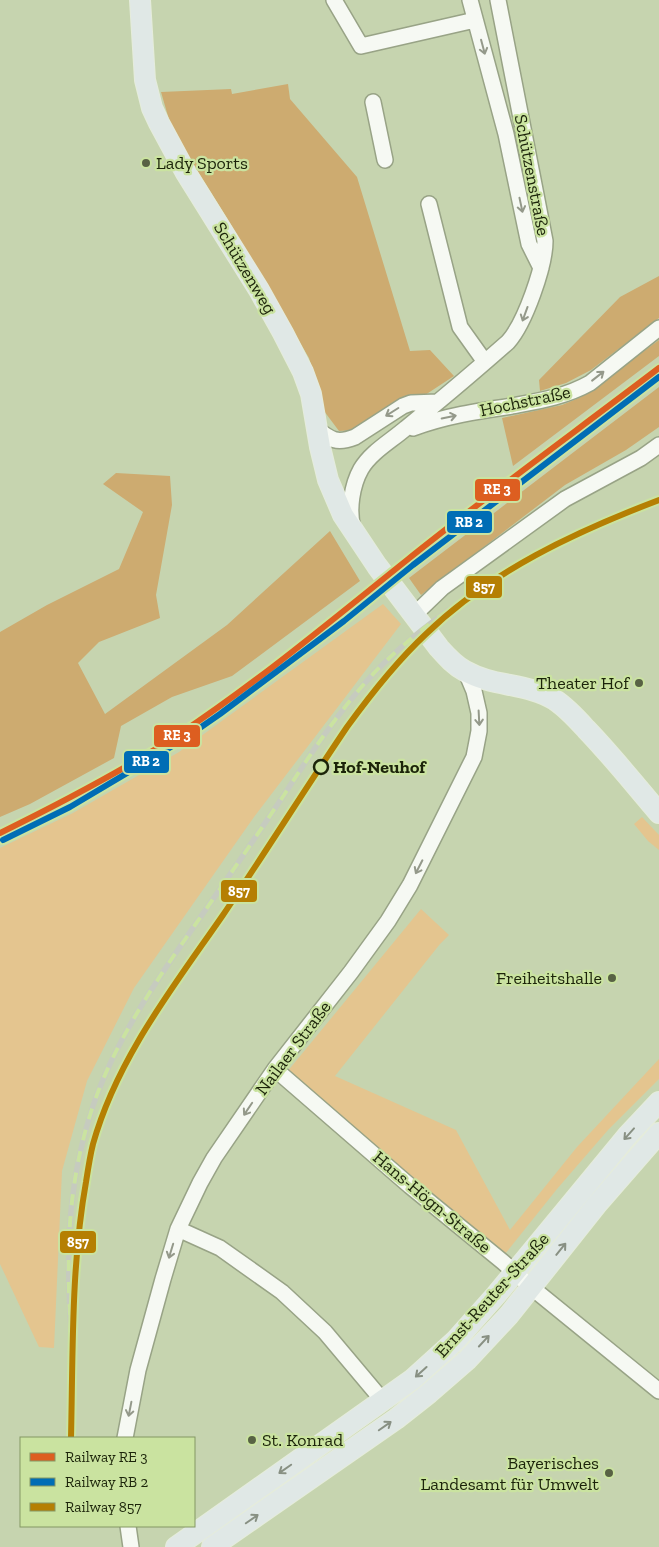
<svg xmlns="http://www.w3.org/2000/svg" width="659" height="1547" font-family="'Zilla Slab',serif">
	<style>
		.green { fill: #e4c58f }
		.forest { fill: #cdab70 }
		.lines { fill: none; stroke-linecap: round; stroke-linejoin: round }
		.minor-casing { stroke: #98a386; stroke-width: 18 }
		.major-casing { stroke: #e5ecdb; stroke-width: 22 }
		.minor { stroke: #f6f9f3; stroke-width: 15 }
		.major { stroke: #e0e8e6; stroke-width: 20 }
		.rail-casing { stroke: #c6cbbf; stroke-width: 5.5 }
		.rail { stroke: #cae3a0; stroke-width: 4; stroke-dasharray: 11; stroke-linecap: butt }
		.rail-1-casing { stroke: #cae3a0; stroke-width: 10 }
		.rail-2-casing { stroke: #cae3a0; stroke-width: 10 }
		.rail-3-casing { stroke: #cae3a0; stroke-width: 10 }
		.rail-1 { stroke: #dd5e20; stroke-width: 6 }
		.rail-2 { stroke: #006db5; stroke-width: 6 }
		.rail-3 { stroke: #b57f03; stroke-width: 6 }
		.oneway { stroke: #94998a }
		.oneway2 { stroke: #889083 }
		.poi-dot { fill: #586244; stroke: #cae3a0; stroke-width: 2 }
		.stop-dot { fill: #cae3a0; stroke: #1c240a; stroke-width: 2.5 }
		.labels { text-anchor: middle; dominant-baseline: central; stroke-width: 4.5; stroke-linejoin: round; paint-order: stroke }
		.poi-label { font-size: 18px; fill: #1c240a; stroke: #cae3a0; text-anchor: end }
		.street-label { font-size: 18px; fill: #1c240a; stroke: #cae3a0 }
		.stop-label { font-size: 18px; font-weight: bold; fill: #1c240a; stroke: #cae3a0; text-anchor: start }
		.line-badge { stroke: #cae3a0; stroke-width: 2 }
		.badge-label { font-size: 14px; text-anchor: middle; font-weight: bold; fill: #fff }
	</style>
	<rect width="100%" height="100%" fill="#c6d4af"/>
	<path class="green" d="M 383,604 L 401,624 L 254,817 L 134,988 L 87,1081 L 62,1171 L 54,1348 L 39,1347 L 0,1264 L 0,848 L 73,813 L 179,752 Z
		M 642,817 L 659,835 L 659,850 L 648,841 L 634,824 Z
		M 421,909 L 449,935 L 440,944 L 335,1076 L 456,1130 L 510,1230 L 577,1147 L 659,1059 L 659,1079 L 608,1130 L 557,1189 L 505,1254 L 287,1072 Z"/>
	<path class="forest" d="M 288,84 L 290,99 L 357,177 L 410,351 L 430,350 L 454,376 L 422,397 L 404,397 L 355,430 L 339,431 L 324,411 L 309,358 L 230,223 L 172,130 L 161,92 L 231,89 L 232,94 Z
		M 659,276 L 659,318 L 591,370 L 566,383 L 540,391 L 539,380 L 620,297 Z
		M 659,340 L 659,356 L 513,466 L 502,418 L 562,405 L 581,397 Z
		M 659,387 L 659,427 L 626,450 L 565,485 L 421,595 L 409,578 Z
		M 116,473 L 170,476 L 172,505 L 156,595 L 160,618 L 99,642 L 78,663 L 105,714 L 227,625 L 330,531 L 360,581 L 232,676 L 172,697 L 121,726 L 114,758 L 30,804 L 0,817 L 0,632 L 47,605 L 119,569 L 143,512 L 103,484 Z"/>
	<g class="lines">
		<defs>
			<path id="minor" d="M 334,0 L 361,46 L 475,20
				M 470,0 L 506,134 L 529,244 L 541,268
				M 373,102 L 385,160
				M 429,204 L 460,327 L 485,362
				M 413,428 C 445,416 478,411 512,406 C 539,401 565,397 590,383 L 659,328
				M 317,429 C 331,440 337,444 355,437 L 403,406 L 411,403 L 438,402
				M 353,528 C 348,510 352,485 361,469 C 371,452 391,441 406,428 C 441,400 475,371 508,342 C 525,323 545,266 545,241 L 498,0
				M 414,615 L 442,588 L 565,499 L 641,458 L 659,445
				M 275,1069 L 410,1186 L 503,1262 L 531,1287 L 659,1391
				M 178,1229 L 220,1248 L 282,1292 L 325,1332 L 383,1401
				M 125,1438 L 138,1370 L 163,1279 L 178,1229 L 200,1183 L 214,1158 L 275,1069 L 351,972 L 388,921 L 410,885 L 474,757 L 479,731 L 479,713 L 474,691 L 466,672
				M 128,1526 L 131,1547"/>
			<path id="major" d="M 140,0 L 145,80 L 152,108 L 159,123 L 186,173 L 259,290 L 283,333 L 303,372 L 311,394 L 320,447 L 328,480 L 343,515 L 377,566 L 439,648 C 447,657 454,665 465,671 C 493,687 528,683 555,700 C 567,708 577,719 586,729 C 612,756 635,785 659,813
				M 176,1547 L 413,1379 L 455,1341 L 496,1295 L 628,1135 L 659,1102
				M 212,1547 L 396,1419 L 429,1393 L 467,1360 L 509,1315 L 598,1203 L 659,1133"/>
		</defs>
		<use href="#minor" class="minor-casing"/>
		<use href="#major" class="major-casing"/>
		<use href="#minor" class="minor"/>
		<use href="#major" class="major"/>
		<defs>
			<path id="rail" d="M 73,1359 C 66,1270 64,1193 93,1106 C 120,1026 175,955 222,886 C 243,856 263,826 284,795 C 311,753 339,711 373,674 C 405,641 442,613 480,589"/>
		</defs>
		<use href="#rail" class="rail-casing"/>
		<use href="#rail" class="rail"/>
		<defs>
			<path id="rail-1" d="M 0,833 C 61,803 121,772 178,735 C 258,682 332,620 407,560 C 489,494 575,432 659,368"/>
			<path id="rail-2" d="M 3,840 L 70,807 L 181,741 L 220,714 L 344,621 L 413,565 L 659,377"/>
			<path id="rail-3" d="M 71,1438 C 73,1353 71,1266 86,1182 C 88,1169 90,1156 93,1144 C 117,1058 174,986 223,915 C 265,853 305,789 347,727 C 371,694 396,662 426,634 C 491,571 575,532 659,500"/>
		</defs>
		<use href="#rail-1" class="rail-1-casing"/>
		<use href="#rail-2" class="rail-2-casing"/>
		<use href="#rail-3" class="rail-3-casing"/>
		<use href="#rail-1" class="rail-1"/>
		<use href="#rail-2" class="rail-2"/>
		<use href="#rail-3" class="rail-3"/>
	</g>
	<defs><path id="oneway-shaft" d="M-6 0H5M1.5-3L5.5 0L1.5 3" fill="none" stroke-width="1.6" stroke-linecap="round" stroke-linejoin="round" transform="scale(1.25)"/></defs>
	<g class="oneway">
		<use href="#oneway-shaft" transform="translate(483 47) rotate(75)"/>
		<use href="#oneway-shaft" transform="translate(521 205) rotate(78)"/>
		<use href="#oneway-shaft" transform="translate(525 314) rotate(110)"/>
		<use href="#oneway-shaft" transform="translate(598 376) rotate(-38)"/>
		<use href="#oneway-shaft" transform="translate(392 412) rotate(148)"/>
		<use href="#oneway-shaft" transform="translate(449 417) rotate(-12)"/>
		<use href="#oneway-shaft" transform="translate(479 718) rotate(87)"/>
		<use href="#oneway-shaft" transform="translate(419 867) rotate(117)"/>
		<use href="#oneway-shaft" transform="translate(248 1109) rotate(124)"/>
		<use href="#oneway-shaft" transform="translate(171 1251) rotate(107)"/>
		<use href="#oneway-shaft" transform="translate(130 1409) rotate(101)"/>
	</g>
	<g class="oneway2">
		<use href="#oneway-shaft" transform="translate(629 1134) rotate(132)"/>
		<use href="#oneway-shaft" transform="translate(561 1249) rotate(-51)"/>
		<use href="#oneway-shaft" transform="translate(484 1341) rotate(-47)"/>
		<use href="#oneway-shaft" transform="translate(421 1372) rotate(138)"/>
		<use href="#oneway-shaft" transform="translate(385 1426) rotate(-35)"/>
		<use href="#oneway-shaft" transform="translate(285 1469) rotate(145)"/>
		<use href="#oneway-shaft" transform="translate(252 1519) rotate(-35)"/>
	</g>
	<g class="poi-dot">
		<circle cx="146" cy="163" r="5"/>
		<circle cx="639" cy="683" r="5"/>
		<circle cx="612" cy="978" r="5"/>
		<circle cx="252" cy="1440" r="5"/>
		<circle cx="609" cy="1473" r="5"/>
	</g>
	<circle class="stop-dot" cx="321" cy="767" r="7"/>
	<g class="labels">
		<g class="poi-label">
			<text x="156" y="163" text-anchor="start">Lady Sports</text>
			<text x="629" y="683">Theater Hof</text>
			<text x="602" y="978">Freiheitshalle</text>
			<text x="262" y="1440" text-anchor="start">St. Konrad</text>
			<text x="599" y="1463">Bayerisches<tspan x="599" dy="21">Landesamt für Umwelt</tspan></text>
		</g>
		<g class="street-label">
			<text transform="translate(532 175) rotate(79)">Schützenstraße</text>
			<text transform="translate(245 268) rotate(59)">Schützenweg</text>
			<text transform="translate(525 401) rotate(-12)">Hochstraße</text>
			<text transform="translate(293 1048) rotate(-53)">Nailaer Straße</text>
			<text transform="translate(432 1202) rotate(40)">Hans-Högn-Straße</text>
			<text transform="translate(492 1295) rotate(-48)">Ernst-Reuter-Straße</text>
		</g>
		<g class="stop-label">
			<text x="333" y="767">Hof-Neuhof</text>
		</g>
	</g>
	<g class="line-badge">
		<rect x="474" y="478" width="47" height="24" rx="5" fill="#dd5e20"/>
		<rect x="446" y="510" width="47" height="24" rx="5" fill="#006db5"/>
		<rect x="465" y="575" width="38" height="24" rx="5" fill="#b57f03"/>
		<rect x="153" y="724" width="48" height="24" rx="5" fill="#dd5e20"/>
		<rect x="123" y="750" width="47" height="24" rx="5" fill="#006db5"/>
		<rect x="220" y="879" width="38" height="24" rx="5" fill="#b57f03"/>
		<rect x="59" y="1230" width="38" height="24" rx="5" fill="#b57f03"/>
	</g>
	<g class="badge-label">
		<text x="497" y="494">RE 3</text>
		<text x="469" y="527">RB 2</text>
		<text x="484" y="592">857</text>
		<text x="177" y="740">RE 3</text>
		<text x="146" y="766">RB 2</text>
		<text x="239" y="896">857</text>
		<text x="78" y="1247">857</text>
	</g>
	<rect x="20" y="1437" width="175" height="90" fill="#cae3a0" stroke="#849764"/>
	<rect x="30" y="1453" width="25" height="8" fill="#dd5e20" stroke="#849764"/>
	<text x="65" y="1462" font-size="15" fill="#1c240a">Railway RE 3</text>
	<rect x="30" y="1478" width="25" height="8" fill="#006db5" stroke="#849764"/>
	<text x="65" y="1487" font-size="15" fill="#1c240a">Railway RB 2</text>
	<rect x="30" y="1503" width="25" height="8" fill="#b57f03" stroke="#849764"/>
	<text x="65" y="1512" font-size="15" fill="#1c240a">Railway 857</text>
</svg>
